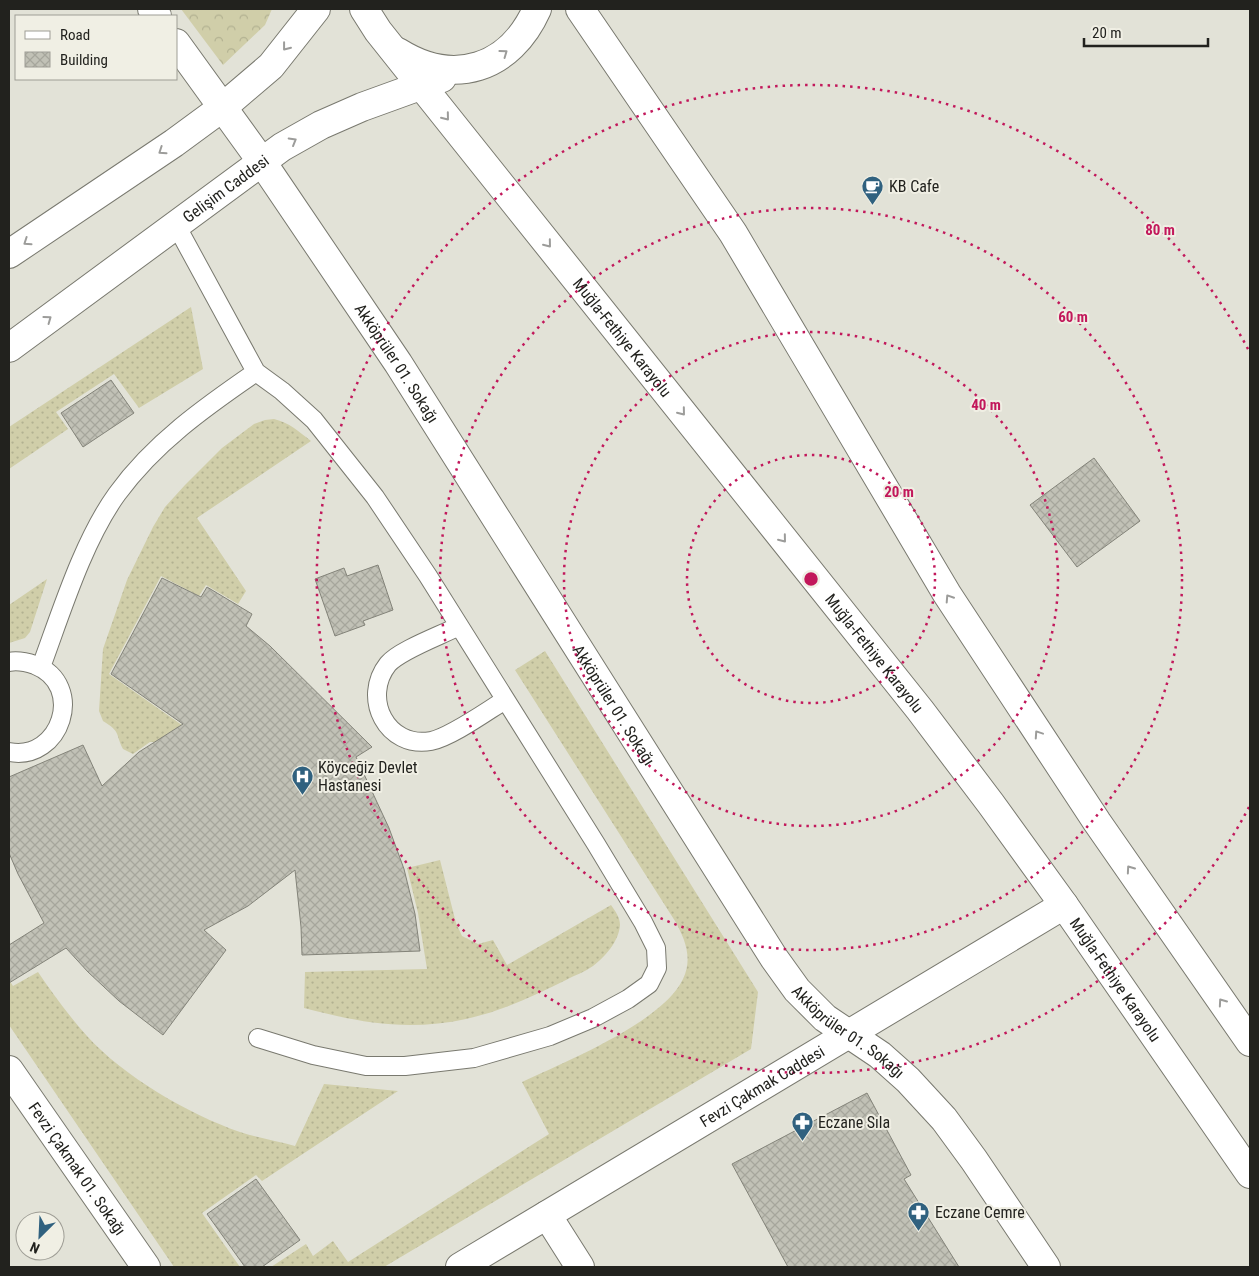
<svg xmlns="http://www.w3.org/2000/svg" width="1259" height="1276" font-family="'Roboto Condensed',sans-serif">
	<style>
		.grass { fill: url(#grass-dots) }
		.forest { fill: url(#forest-crowns) }
		.building { fill: url(#building-cross-hatch); stroke: #838379 }
		.lines { fill: none; stroke-linecap: round; stroke-linejoin: round }
		.service-casing { stroke: #79796f; stroke-width: 20 }
		.minor-casing { stroke: #79796f; stroke-width: 30 }
		.tertiary-casing { stroke: #79796f; stroke-width: 30 }
		.trunk-casing { stroke: #79796f; stroke-width: 30 }
		.service { stroke: #fff; stroke-width: 18 }
		.minor { stroke: #fff; stroke-width: 28 }
		.tertiary { stroke: #fff; stroke-width: 28 }
		.trunk { stroke: #fff; stroke-width: 28 }
		.oneway { stroke: #9c9c9a }
		.ring { fill: none; stroke: #c2185b; stroke-width: 2.5; stroke-dasharray: 2.5 5 }
		.labels { text-anchor: middle; dominant-baseline: central; stroke-width: 4; stroke-linejoin: round; paint-order: stroke }
		.poi-label { font-size: 16px; fill: #22221e; stroke: #f0efe4; text-anchor: start }
		.street-label { font-size: 16px; fill: #22221e; stroke: #f0efe4 }
		.centre { fill: #c2185b; stroke: #f0efe4; stroke-width: 2.5 }
		.ring-label { font-size: 15px; text-anchor: middle; font-weight: bold; fill: #c2185b; stroke: #f0efe4; stroke-width: 4; stroke-linejoin: round; paint-order: stroke }
	</style>
	<defs>
		<pattern id="grass-dots" width="8" height="8" patternUnits="userSpaceOnUse" patternTransform="scale(1.25)"><rect width="8" height="8" fill="#d0cea9"/><path d="M2 2h.1M6 6h.1" fill="none" stroke="#b2b191" stroke-width="1.8" stroke-linecap="round"/></pattern>
		<pattern id="forest-crowns" width="20" height="18" patternUnits="userSpaceOnUse" patternTransform="scale(1.25)"><rect width="20" height="18" fill="#d0cea9"/><path d="M2 6a3 3 0 1 1 6 0M12 15a3 3 0 1 1 6 0" fill="none" stroke="#b2b191"/></pattern>
		<pattern id="building-cross-hatch" width="8" height="8" patternUnits="userSpaceOnUse" patternTransform="scale(1.25)"><rect width="8" height="8" fill="#c1c1b6"/><path d="M0 0l8 8M0 8l8-8" fill="none" stroke="#a6a69c"/></pattern>
	</defs>
	<rect width="100%" height="100%" fill="#e2e2d7"/>
	<path class="grass" d="M 191,307 L 203,369 L 139,408 L 114,374 L 56,412 L 68,429 L 9,469 L 9,427 Z
		M 274,419 C 290,423 298,431 311,441 L 197,518 L 246,591 L 238,604 L 206,585 L 199,596 L 161,576 L 109,674 L 189,730 L 170,742 L 150,742 L 133,754 L 123,749 C 115,733 121,732 103,721 L 99,711 L 103,649 L 127,580 L 153,527 L 165,507 L 185,485 L 222,448 L 254,424 L 265,420 Z
		M 47,579 L 30,632 L 25,638 L 9,643 L 9,605 Z
		M 545,651 L 758,992 L 751,1049 L 384,1267 L 271,1267 L 306,1244 L 313,1256 L 333,1241 L 348,1262 L 549,1134 L 522,1082 C 565,1062 663,1022 683,979 C 693,958 685,939 675,921 L 515,670 Z
		M 440,860 L 456,923 L 462,936 L 478,944 L 493,940 L 507,965 L 611,905 C 615,911 620,917 620,925 C 619,941 605,957 593,966 C 585,972 575,975 566,980 C 534,996 502,1011 466,1019 C 448,1023 428,1025 410,1025 C 373,1025 339,1017 304,1008 L 305,972 L 427,969 L 418,913 L 407,868 Z
		M 38,972 C 53,994 69,1016 87,1036 C 123,1076 188,1114 240,1132 C 258,1138 277,1141 295,1146 L 324,1084 L 398,1091 L 262,1181 L 256,1175 L 202,1213 L 240,1267 L 174,1267 L 9,1025 L 9,980 L 13,986 Z"/>
	<path class="forest" d="M 181,9 L 272,9 L 265,25 L 223,65 Z"/>
	<path class="building" d="M 111,380 L 134,413 L 83,447 L 61,413 Z
		M 1094,458 L 1140,521 L 1077,567 L 1030,505 Z
		M 378,565 L 393,610 L 363,621 L 365,625 L 335,636 L 315,579 L 344,568 L 347,576 Z
		M 162,578 L 201,597 L 207,587 L 252,614 L 246,626 L 270,646 L 372,747 L 356,757 L 389,828 L 404,869 L 415,914 L 420,951 L 302,955 L 301,927 L 295,870 L 248,906 L 204,930 L 226,950 L 163,1035 L 119,1001 L 88,972 L 66,948 L 9,983 L 9,945 L 44,923 L 18,874 L 9,853 L 9,777 L 83,745 L 102,786 L 139,752 L 183,724 L 111,674 Z
		M 867,1093 L 911,1175 L 904,1179 L 959,1267 L 788,1267 L 732,1164 Z
		M 256,1179 L 300,1240 L 262,1267 L 245,1267 L 207,1214 Z"/>
	<g class="lines">
		<defs>
			<path id="service" d="M 176,225 L 256,372 L 282,391 L 314,420 L 375,497 L 428,576 L 596,844 L 643,922 L 656,948 L 657,968 L 649,984 L 628,999 L 593,1018 L 550,1036 L 474,1058 L 405,1066 L 366,1066 L 313,1055 L 258,1038
				M 459,626 C 442,635 400,650 388,664 C 361,698 387,749 431,741 C 451,737 487,711 505,700
				M 9,662 C 18,660 26,662 35,665 C 86,685 61,762 9,752
				M 41,667 C 61,613 83,541 117,494 C 154,443 205,407 256,372"/>
			<g id="minor">
				<path d="M 152,9 L 157,16"/>
				<path id="s1" d="M 176,43 L 262,162 L 398,363 L 774,958 L 797,990 L 825,1018 L 880,1055 L 908,1080 L 944,1119 L 974,1160 L 1046,1267"/>
				<path id="s2" d="M 9,1070 L 146,1267"/>
				<path d="M 547,1215 L 580,1267"/>
			</g>
			<g id="tertiary">
				<path d="M 9,254 L 174,143 L 223,107 L 271,66 L 316,9"/>
				<path id="s3" d="M 9,348 L 282,147 L 321,125 L 362,107 L 442,78"/>
				<path id="s4" d="M 460,1267 L 1064,905"/>
			</g>
			<g id="trunk">
				<path id="s5" d="M 364,9 L 378,31 L 421,85 L 920,710 L 991,804 L 1064,905 L 1250,1174"/>
				<path d="M 580,9 L 733,233 L 947,594 L 1097,822 L 1250,1042"/>
				<path d="M 398,52 C 454,87 510,69 537,9"/>
			</g>
		</defs>
		<use href="#service" class="service-casing"/>
		<use href="#minor" class="minor-casing"/>
		<use href="#tertiary" class="tertiary-casing"/>
		<use href="#trunk" class="trunk-casing"/>
		<use href="#service" class="service"/>
		<use href="#minor" class="minor"/>
		<use href="#tertiary" class="tertiary"/>
		<use href="#trunk" class="trunk"/>
	</g>
	<defs><path id="oneway-chevron" d="M-2-3.5L2.5 0L-2 3.5" fill="none" stroke-width="1.6" stroke-linecap="round" stroke-linejoin="round" transform="scale(1.25)"/></defs>
	<g class="oneway">
		<use href="#oneway-chevron" transform="translate(286 47) rotate(128)"/>
		<use href="#oneway-chevron" transform="translate(504 53) rotate(-36)"/>
		<use href="#oneway-chevron" transform="translate(446 117) rotate(51)"/>
		<use href="#oneway-chevron" transform="translate(293 141) rotate(-30)"/>
		<use href="#oneway-chevron" transform="translate(162 151) rotate(146)"/>
		<use href="#oneway-chevron" transform="translate(27 242) rotate(146)"/>
		<use href="#oneway-chevron" transform="translate(548 244) rotate(51)"/>
		<use href="#oneway-chevron" transform="translate(48 319) rotate(-36)"/>
		<use href="#oneway-chevron" transform="translate(682 412) rotate(51)"/>
		<use href="#oneway-chevron" transform="translate(783 539) rotate(51)"/>
		<use href="#oneway-chevron" transform="translate(949 598) rotate(-123)"/>
		<use href="#oneway-chevron" transform="translate(1038 734) rotate(-124)"/>
		<use href="#oneway-chevron" transform="translate(1130 869) rotate(-125)"/>
		<use href="#oneway-chevron" transform="translate(1222 1002) rotate(-125)"/>
	</g>
	<g class="ring">
		<circle cx="811" cy="579" r="124"/>
		<circle cx="811" cy="579" r="247"/>
		<circle cx="811" cy="579" r="371"/>
		<path d="M1249 807A494 494 0 1 1 1249 351"/>
	</g>
	<defs>
		<symbol id="cafe-pin" viewBox="-11 -11 22 30"><path d="M0 17L-7.5 6A9.5 9.5 0 1 1 7.5 6Z" fill="#30617f" stroke="#f0efe4"/><path d="M-5.5-4.5H6V0H3Q3 3.5 0 3.5H-2.5Q-5.5 3.5-5.5 0ZM3-3.2v2h1.7v-2ZM-6 4.5H4V6H-6Z" fill="#fff"/></symbol>
		<symbol id="hospital-pin" viewBox="-11 -11 22 30"><path d="M0 17L-7.5 6A9.5 9.5 0 1 1 7.5 6Z" fill="#30617f" stroke="#f0efe4"/><path d="M-5-5h3v3.5h4V-5h3V5h-3V1.5h-4V5h-3Z" fill="#fff"/></symbol>
		<symbol id="pharmacy-pin" viewBox="-11 -11 22 30"><path d="M0 17L-7.5 6A9.5 9.5 0 1 1 7.5 6Z" fill="#30617f" stroke="#f0efe4"/><path d="M-2-6h4v4h4v4h-4v4h-4v-4h-4v-4h4Z" fill="#fff"/></symbol>
	</defs>
	<g fill-rule="evenodd">
		<use href="#cafe-pin" x="860" y="174" width="25" height="34"/>
		<use href="#hospital-pin" x="290" y="764" width="25" height="34"/>
		<use href="#pharmacy-pin" x="790" y="1110" width="25" height="34"/>
		<use href="#pharmacy-pin" x="906" y="1200" width="25" height="34"/>
	</g>
	<g class="labels">
		<g class="poi-label">
			<text x="889" y="186">KB Cafe</text>
			<text x="318" y="767">Köyceğiz Devlet<tspan x="318" dy="18">Hastanesi</tspan></text>
			<text x="818" y="1122">Eczane Sıla</text>
			<text x="935" y="1212">Eczane Cemre</text>
		</g>
		<g class="street-label">
			<text stroke="none"><textPath href="#s3" startOffset="269">Gelişim Caddesi</textPath></text>
			<text stroke="none"><textPath href="#s5" startOffset="418">Muğla-Fethiye Karayolu</textPath></text>
			<text stroke="none"><textPath href="#s1" startOffset="389">Akköprüler 01. Sokağı</textPath></text>
			<text stroke="none"><textPath href="#s5" startOffset="822">Muğla-Fethiye Karayolu</textPath></text>
			<text stroke="none"><textPath href="#s1" startOffset="794">Akköprüler 01. Sokağı</textPath></text>
			<text stroke="none"><textPath href="#s5" startOffset="1228">Muğla-Fethiye Karayolu</textPath></text>
			<text stroke="none"><textPath href="#s1" startOffset="1199">Akköprüler 01. Sokağı</textPath></text>
			<text stroke="none"><textPath href="#s4" startOffset="352">Fevzi Çakmak Caddesi</textPath></text>
			<text stroke="none"><textPath href="#s2" startOffset="120">Fevzi Çakmak 01. Sokağı</textPath></text>
		</g>
	</g>
	<circle cx="811" cy="579" r="8" class="centre"/>
	<g class="ring-label">
		<text x="1160" y="235">80 m</text>
		<text x="1073" y="322">60 m</text>
		<text x="986" y="410">40 m</text>
		<text x="899" y="497">20 m</text>
	</g>
	<rect width="1259" height="1276" fill="none" stroke="#22221e" stroke-width="20"/>
	<rect x="15" y="15" width="162" height="65" fill="#f0efe4" stroke="#9e9d95"/>
	<rect x="25" y="31" width="25" height="8" fill="#ffffff" stroke="#9e9d95"/>
	<text x="60" y="40" font-size="15" fill="#22221e">Road</text>
	<rect x="25" y="52" width="25" height="15" fill="url(#building-cross-hatch)" stroke="#9e9d95"/>
	<text x="60" y="65" font-size="15" fill="#22221e">Building</text>
	<g transform="translate(40 1236) rotate(204)"><circle r="24" fill="#f0efe4" stroke="#9e9d95"/>
	<path d="M0-4L9 19L0 12L-9 19Z" fill="#30617f"/>
	<text y="-8" font-size="14" font-weight="bold" text-anchor="middle" fill="#22221e">N</text>
	</g>
	<path d="M1084 38v8h124v-8" fill="none" stroke="#22221e" stroke-width="2.5"/>
	<text x="1092" y="38" font-size="15" fill="#22221e" stroke="#f0efe4" stroke-width="4" paint-order="stroke">20 m</text>
</svg>
